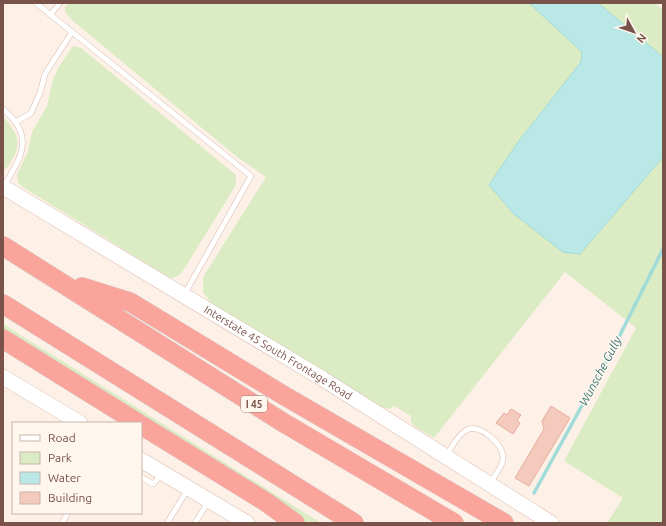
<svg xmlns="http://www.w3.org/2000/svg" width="666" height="526" font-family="Ubuntu,sans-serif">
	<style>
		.green { fill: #dbecc4 }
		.water { fill: #bae8e7; stroke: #a0dbda }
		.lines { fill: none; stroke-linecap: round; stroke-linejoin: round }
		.stream { stroke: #a0dbda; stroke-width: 3.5 }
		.building { fill: #f4cabd; stroke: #e8ac9d }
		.lane-casing { stroke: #d3b9af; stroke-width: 6 }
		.secondary-casing { stroke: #d8b9ae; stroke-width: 16 }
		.highway-casing { stroke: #d9cfcc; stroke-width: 20 }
		.lane { stroke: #fff; stroke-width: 5 }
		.secondary { stroke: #fff; stroke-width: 15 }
		.highway { stroke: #faa49c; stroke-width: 19 }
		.labels { text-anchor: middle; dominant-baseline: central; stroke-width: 3.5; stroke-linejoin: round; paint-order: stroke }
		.shield { fill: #fff6ee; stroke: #a1837b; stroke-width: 1 }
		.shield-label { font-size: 10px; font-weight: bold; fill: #79524a }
		.street-label { font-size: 11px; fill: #79524a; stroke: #fff6ee }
		.water-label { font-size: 12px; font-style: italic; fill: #3a7776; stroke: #fff6ee }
	</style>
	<rect width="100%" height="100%" fill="#fdf1e7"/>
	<path class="green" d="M 69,3 L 529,3 L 582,52 L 581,62 L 518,142 L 489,185 L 514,214 L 580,254 L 663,157 L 663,523 L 607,523 L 623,498 L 564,461 L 636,328 L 565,272 L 434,438 L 414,426 L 411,422 L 411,416 L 394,406 L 390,409 L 381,407 L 211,303 L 203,292 L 203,277 L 266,177 L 237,157 L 73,21 L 65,12 L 65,7 Z
		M 598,3 L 655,3 L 663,10 L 663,57 Z
		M 73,46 L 81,48 L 236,175 L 236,185 L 186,266 C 181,273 179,278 170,278 L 21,186 L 18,182 L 17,175 L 28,151 L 32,132 L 47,106 L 52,83 L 58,68 Z
		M 3,117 C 15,130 23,141 13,158 C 10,163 8,168 3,170 Z
		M 3,324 L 321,523 L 304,523 L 3,333 Z"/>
	<path class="water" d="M 529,3 L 598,3 L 663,57 L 663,157 L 580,254 L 563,252 L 514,214 L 489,185 L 518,142 L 581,62 L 582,52 Z"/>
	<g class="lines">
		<path class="stream" d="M 534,493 L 613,349 L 663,249"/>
	</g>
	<path class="building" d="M 551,406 L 570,418 L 529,486 L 515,478 L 544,429 L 542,421 Z
		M 511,409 L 521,415 L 517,420 L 520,423 L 513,434 L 496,423 L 504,413 L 507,415 Z"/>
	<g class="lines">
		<defs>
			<path id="lane" d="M 36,3 L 251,176 L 184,295
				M 50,15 L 60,3
				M 3,109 C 35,136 22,156 4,186
				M 16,122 L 31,113 L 40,93 L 45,74 L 72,32
				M 446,456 C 451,448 457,436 465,431 C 478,421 505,445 503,459 C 502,468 494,476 490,483
				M 141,477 L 153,484 L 162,474
				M 62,523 L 68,513
				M 167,523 L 188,489
				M 195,523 L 208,502"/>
			<g id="secondary">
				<path id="s1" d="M 3,187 L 323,379 L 551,523"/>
				<path d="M 3,377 L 80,423"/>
				<path d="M 141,460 L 247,523"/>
			</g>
			<path id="highway" d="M 3,246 L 284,423 L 454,523
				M 82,287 L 130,302 L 283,395 L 504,523
				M 3,304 L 354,523
				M 3,339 L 138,423
				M 141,425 L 266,502 L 295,523"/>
		</defs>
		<use href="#lane" class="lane-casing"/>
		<use href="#secondary" class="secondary-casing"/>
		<use href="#highway" class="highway-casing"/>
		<use href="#lane" class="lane"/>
		<use href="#secondary" class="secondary"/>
		<use href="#highway" class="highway"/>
	</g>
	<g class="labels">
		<rect class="shield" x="241" y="396" width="26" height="16" rx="3"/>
		<g class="shield-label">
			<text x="254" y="404">I 45</text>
		</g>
		<g class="street-label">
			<text stroke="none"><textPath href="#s1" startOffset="321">Interstate 45 South Frontage Road</textPath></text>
		</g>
		<g class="water-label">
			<text transform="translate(600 371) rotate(-62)">Wunsche Gully</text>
		</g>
	</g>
	<rect width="666" height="526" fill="none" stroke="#79524a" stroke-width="8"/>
	<rect x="12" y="422" width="130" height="92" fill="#fff6ee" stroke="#c9b4ac"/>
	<rect x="20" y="435" width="20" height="6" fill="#ffffff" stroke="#c9b4ac"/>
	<text x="48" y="442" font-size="12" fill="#79524a">Road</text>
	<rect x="20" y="452" width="20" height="12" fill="#dbecc4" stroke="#c9b4ac"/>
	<text x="48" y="462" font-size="12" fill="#79524a">Park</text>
	<rect x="20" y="472" width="20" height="12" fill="#bae8e7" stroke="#c9b4ac"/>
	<text x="48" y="482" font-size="12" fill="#79524a">Water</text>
	<rect x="20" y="492" width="20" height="12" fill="#f4cabd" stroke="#c9b4ac"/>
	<text x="48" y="502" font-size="12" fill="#79524a">Building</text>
	<g transform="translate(634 32) rotate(130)" stroke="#fff6ee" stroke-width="3" paint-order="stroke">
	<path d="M0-3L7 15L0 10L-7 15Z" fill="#79524a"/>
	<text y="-6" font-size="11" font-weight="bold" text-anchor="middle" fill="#79524a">N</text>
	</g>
</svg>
